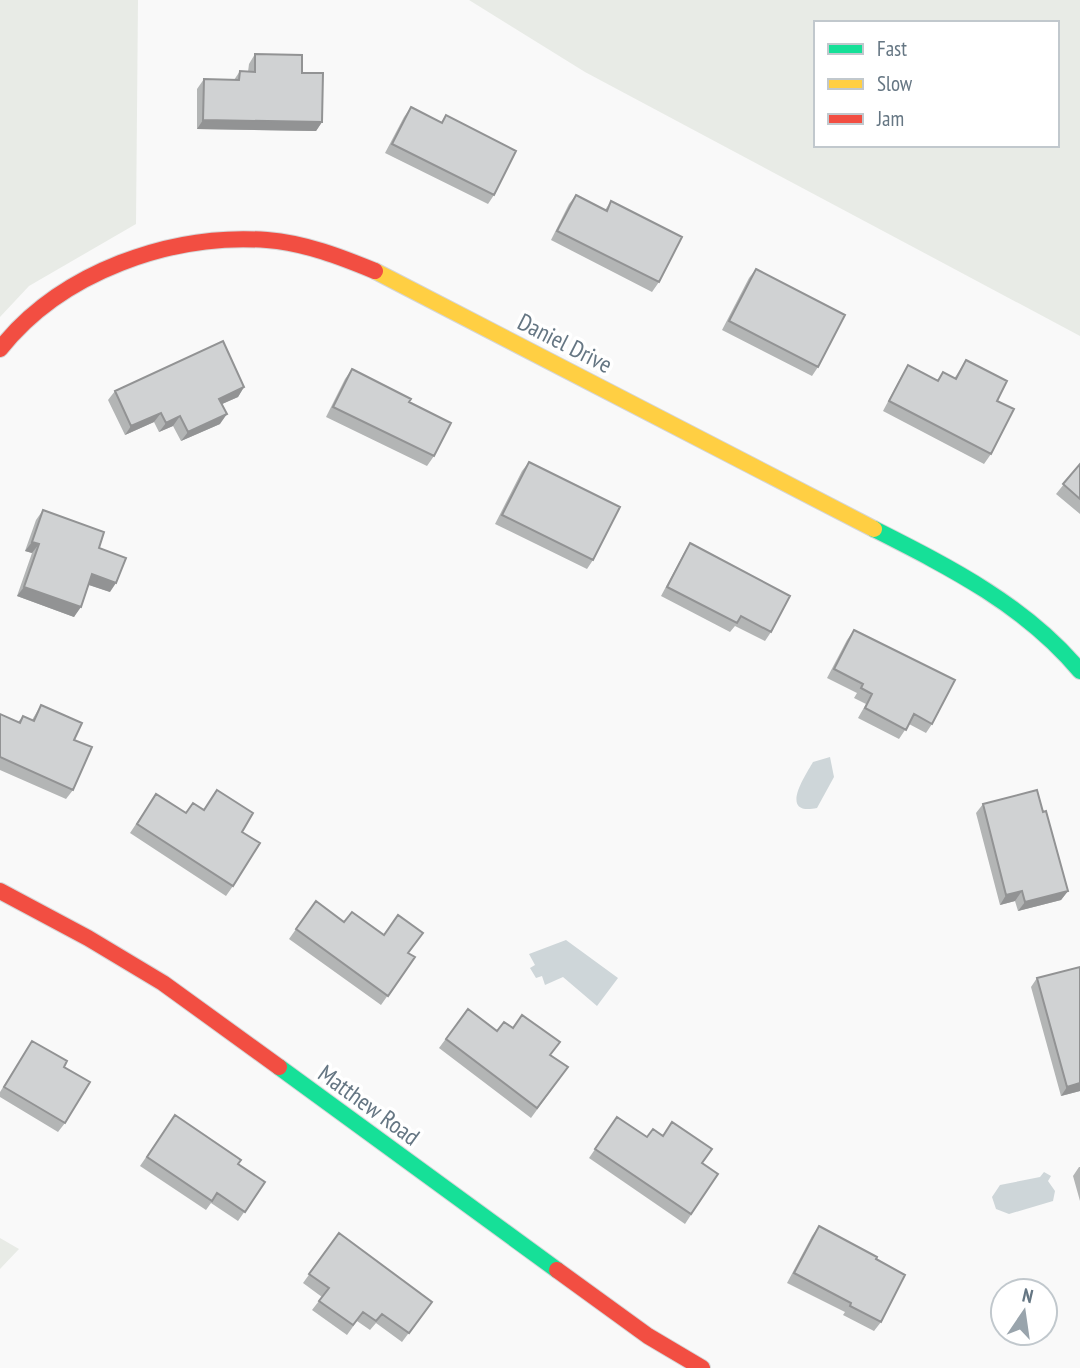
<svg xmlns="http://www.w3.org/2000/svg" width="1080" height="1368" font-family="'PT Sans Narrow',sans-serif">
	<style>
		.green { fill: #e8ebe6; fill-rule: evenodd }
		.water { fill: #ced6d9 }
		.lines { fill: none; stroke-linecap: round; stroke-linejoin: round }
		.fast-casing { stroke: #d5d6d7; stroke-width: 18 }
		.slow-casing { stroke: #d5d6d7; stroke-width: 18 }
		.jam-casing { stroke: #d5d6d7; stroke-width: 18 }
		.fast { stroke: #16e098; stroke-width: 16 }
		.slow { stroke: #ffcf43; stroke-width: 16 }
		.jam { stroke: #f24e42; stroke-width: 16 }
		.wall { fill: #b3b5b5 }
		.shaded-wall { fill: #929394 }
		.building { fill: #d0d2d3; stroke: #929394; stroke-width: 2 }
		.labels { text-anchor: middle; dominant-baseline: central; stroke-width: 7; stroke-linejoin: round; paint-order: stroke }
		.street-label { font-size: 24px; fill: #657683; stroke: #fff }
	</style>
	<rect width="100%" height="100%" fill="#f9f9f9"/>
	<path class="green" d="M 0,0 L 138,0 L 136,224 L 29,286 L 0,317 Z
		M 469,0 L 1080,0 L 1080,336 L 585,72 ZM 816,23 L 1057,23 L 1057,145 L 816,145 Z
		M 0,1238 L 19,1249 L 0,1269 Z"/>
	<path class="water" d="M 830,757 L 834,777 L 817,808 C 778,816 805,776 813,762 Z
		M 566,940 L 618,978 L 597,1006 L 563,977 L 545,985 L 542,976 L 536,978 L 530,968 L 535,965 L 529,954 Z
		M 1044,1172 L 1051,1176 L 1048,1181 L 1055,1191 L 1053,1201 L 1009,1214 L 996,1209 L 992,1197 L 1000,1185 L 1040,1177 Z"/>
	<g class="lines">
		<defs>
			<path id="fast" d="M 874,529 C 949,567 1025,605 1080,671
				M 279,1067 L 557,1270"/>
			<path id="slow" d="M 375,271 L 874,529"/>
			<path id="jam" d="M 0,349 C 61,272 171,233 267,240 C 305,243 341,257 375,271
				M 0,891 L 88,938 L 163,983 L 279,1067
				M 557,1270 L 648,1336 L 702,1368"/>
		</defs>
		<use href="#fast" class="fast-casing"/>
		<use href="#slow" class="slow-casing"/>
		<use href="#jam" class="jam-casing"/>
		<use href="#fast" class="fast"/>
		<use href="#slow" class="slow"/>
		<use href="#jam" class="jam"/>
	</g>
	<path class="wall" d="M 255,54 L 302,73 L 322,122 L 316,131 L 197,129 L 197,89 L 204,79 L 234,80 L 240,71 L 248,72 L 249,64 Z
		M 411,107 L 441,123 L 446,115 L 494,195 L 488,204 L 385,153 L 404,117 Z
		M 576,195 L 605,210 L 611,201 L 659,282 L 652,292 L 551,240 L 569,204 Z
		M 756,269 L 818,367 L 812,376 L 722,330 L 749,278 Z
		M 966,360 L 997,401 L 991,454 L 984,464 L 883,411 L 902,375 L 908,365 L 937,381 L 943,372 L 954,379 Z
		M 352,369 L 434,456 L 427,466 L 326,417 L 345,379 Z
		M 244,387 L 238,397 L 222,404 L 220,424 L 181,441 L 173,426 L 159,432 L 154,422 L 125,435 L 108,400 L 115,391 Z
		M 529,462 L 593,560 L 587,569 L 495,524 L 522,471 Z
		M 1080,464 L 1080,514 L 1056,494 Z
		M 43,510 L 99,548 L 110,592 L 89,585 L 74,617 L 17,596 L 32,553 L 25,551 L 36,520 Z
		M 690,543 L 771,632 L 765,641 L 735,626 L 730,632 L 661,596 L 684,553 Z
		M 854,630 L 932,724 L 926,733 L 909,724 L 899,739 L 858,718 L 866,704 L 854,698 L 857,693 L 827,678 L 847,640 Z
		M 41,705 L 74,740 L 73,790 L 66,799 L 0,770 L 0,714 L 18,722 L 23,716 L 32,720 Z
		M 217,790 L 242,832 L 233,886 L 226,896 L 130,833 L 156,794 L 186,813 L 204,810 Z
		M 983,804 L 1043,812 L 1068,891 L 1061,900 L 1018,911 L 1015,901 L 1000,905 L 976,813 Z
		M 316,901 L 344,922 L 408,953 L 415,957 L 381,1005 L 289,939 Z
		M 1080,967 L 1080,1091 L 1061,1096 L 1031,987 L 1037,978 Z
		M 468,1009 L 497,1031 L 551,1055 L 568,1067 L 531,1118 L 439,1048 Z
		M 32,1041 L 65,1123 L 58,1132 L 0,1097 L 0,1092 Z
		M 175,1115 L 238,1164 L 265,1182 L 238,1221 L 211,1203 L 206,1210 L 140,1166 Z
		M 617,1117 L 647,1137 L 702,1163 L 718,1174 L 685,1224 L 589,1158 Z
		M 1079,1167 L 1080,1167 L 1080,1201 L 1073,1176 Z
		M 819,1226 L 881,1322 L 874,1331 L 843,1315 L 845,1312 L 787,1283 L 812,1236 Z
		M 339,1233 L 432,1302 L 402,1342 L 376,1323 L 370,1330 L 357,1321 L 347,1335 L 312,1310 L 322,1297 L 303,1283 Z"/>
	<path class="shaded-wall" d="M 203,120 L 322,122 L 316,131 L 197,129 Z
		M 244,387 L 238,397 L 213,408 L 219,399 Z
		M 161,413 L 154,422 L 125,435 L 131,426 Z
		M 227,414 L 220,424 L 181,441 L 188,432 Z
		M 180,416 L 173,426 L 159,432 L 166,423 Z
		M 32,542 L 39,544 L 32,553 L 25,551 Z
		M 92,574 L 116,583 L 110,592 L 86,584 Z
		M 24,587 L 81,607 L 74,617 L 17,596 Z
		M 1022,891 L 1015,901 L 1000,905 L 1006,895 Z
		M 1068,891 L 1061,900 L 1018,911 L 1025,902 Z
		M 1080,1083 L 1080,1091 L 1061,1096 L 1067,1087 Z"/>
	<path class="building" d="M 255,54 L 302,55 L 302,73 L 323,73 L 322,122 L 203,120 L 204,79 L 239,80 L 240,71 L 255,72 Z
		M 411,107 L 442,123 L 446,115 L 516,151 L 494,195 L 392,144 Z
		M 576,195 L 607,211 L 611,201 L 682,237 L 659,282 L 557,231 Z
		M 756,269 L 845,315 L 818,367 L 729,321 Z
		M 223,341 L 244,387 L 219,399 L 227,414 L 188,432 L 180,416 L 166,423 L 161,413 L 131,426 L 115,391 Z
		M 966,360 L 1007,381 L 997,401 L 1014,409 L 991,454 L 889,401 L 908,365 L 938,381 L 943,372 L 956,379 Z
		M 352,369 L 411,399 L 409,402 L 451,423 L 434,456 L 333,407 Z
		M 529,462 L 620,507 L 593,560 L 502,515 Z
		M 1080,464 L 1080,499 L 1063,484 Z
		M 43,510 L 104,532 L 99,548 L 126,558 L 116,583 L 92,574 L 81,607 L 24,587 L 39,544 L 32,542 Z
		M 690,543 L 790,596 L 771,632 L 741,616 L 737,623 L 667,587 Z
		M 854,630 L 955,680 L 932,724 L 914,714 L 906,730 L 865,708 L 872,694 L 861,688 L 863,684 L 834,669 Z
		M 41,705 L 82,723 L 74,740 L 92,747 L 73,790 L 0,757 L 0,714 L 20,723 L 23,716 L 34,721 Z
		M 217,790 L 253,813 L 242,832 L 260,843 L 233,886 L 137,824 L 156,794 L 186,813 L 193,803 L 204,810 Z
		M 1037,790 L 1043,812 L 1046,811 L 1068,891 L 1025,902 L 1022,891 L 1006,895 L 983,804 Z
		M 316,901 L 344,922 L 352,912 L 384,935 L 398,915 L 423,933 L 408,953 L 415,957 L 388,996 L 296,929 Z
		M 1080,967 L 1080,1083 L 1067,1087 L 1037,978 Z
		M 468,1009 L 497,1031 L 504,1022 L 513,1028 L 522,1015 L 560,1042 L 550,1055 L 568,1067 L 537,1108 L 446,1039 Z
		M 32,1041 L 67,1061 L 64,1067 L 90,1082 L 65,1123 L 4,1087 Z
		M 175,1115 L 241,1160 L 238,1164 L 265,1182 L 245,1212 L 217,1193 L 212,1201 L 147,1157 Z
		M 617,1117 L 647,1137 L 653,1129 L 663,1136 L 672,1122 L 712,1149 L 702,1163 L 718,1174 L 691,1214 L 595,1149 Z
		M 819,1226 L 877,1257 L 876,1259 L 905,1275 L 881,1322 L 850,1306 L 851,1303 L 794,1273 Z
		M 339,1233 L 432,1302 L 409,1333 L 382,1314 L 376,1321 L 363,1312 L 353,1325 L 319,1301 L 329,1288 L 309,1274 Z"/>
	<g class="labels">
		<g class="street-label">
			<text transform="translate(565 343) rotate(27)">Daniel Drive</text>
			<text transform="translate(369 1105) rotate(36)">Matthew Road</text>
		</g>
	</g>
	<rect x="814" y="21" width="245" height="126" fill="#ffffff" stroke="#c1c8cd" stroke-width="2"/>
	<rect x="828" y="44" width="35" height="10" fill="#16e098" stroke="#c1c8cd" stroke-width="2"/>
	<text x="877" y="56" font-size="21" fill="#657683">Fast</text>
	<rect x="828" y="79" width="35" height="10" fill="#ffcf43" stroke="#c1c8cd" stroke-width="2"/>
	<text x="877" y="91" font-size="21" fill="#657683">Slow</text>
	<rect x="828" y="114" width="35" height="10" fill="#f24e42" stroke="#c1c8cd" stroke-width="2"/>
	<text x="877" y="126" font-size="21" fill="#657683">Jam</text>
	<g transform="translate(1024 1312) rotate(13)"><circle r="33" fill="#ffffff" stroke="#c1c8cd" stroke-width="2"/>
	<path d="M0-5L12 26L0 18L-12 26Z" fill="#99a4ac"/>
	<text y="-10" font-size="19" font-weight="bold" text-anchor="middle" fill="#657683">N</text>
	</g>
</svg>
